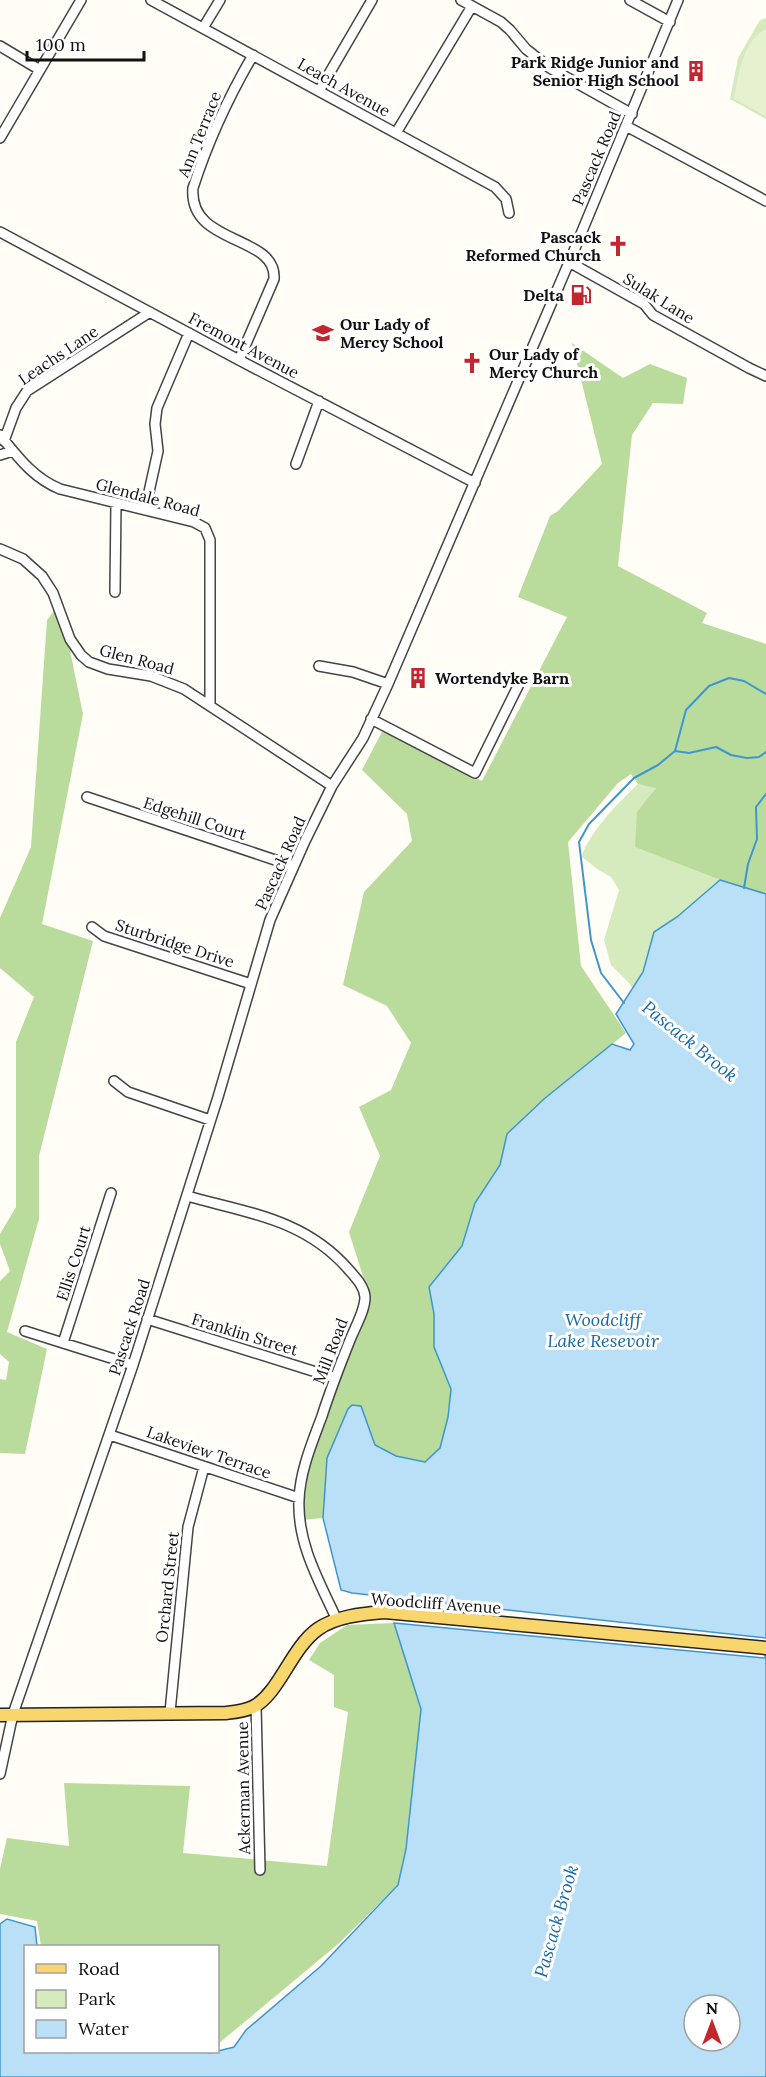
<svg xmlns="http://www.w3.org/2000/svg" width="766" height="2077" font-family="Lora,serif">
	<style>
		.green { fill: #d5ebbd }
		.forest { fill: #b9dc9c }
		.pitch { fill: #e6f2cf }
		.water { fill: #b9e0f7; stroke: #3f96cf; stroke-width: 1.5; fill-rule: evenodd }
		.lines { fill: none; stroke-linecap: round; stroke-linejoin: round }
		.stream { stroke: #3f96cf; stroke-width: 2 }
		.minor-casing { stroke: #444; stroke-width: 12 }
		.major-casing { stroke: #222; stroke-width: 15 }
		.minor { stroke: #fff; stroke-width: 9 }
		.major { stroke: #f9d66b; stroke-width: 12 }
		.labels { text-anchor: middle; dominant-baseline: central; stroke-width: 6; stroke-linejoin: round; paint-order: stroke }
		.poi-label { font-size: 16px; font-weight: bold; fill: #111; stroke: #fff; text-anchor: end }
		.street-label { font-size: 16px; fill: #111; stroke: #fff }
		.water-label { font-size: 18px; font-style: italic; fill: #1768a6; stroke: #fff }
	</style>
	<rect width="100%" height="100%" fill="#fffdf5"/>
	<path class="green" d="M 766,18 L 766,119 L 730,99 L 738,58 L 760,20 Z
		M 638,784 L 656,787 L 636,847 L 720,880 L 766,894 L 766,1080 L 655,1021 L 629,983 L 611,965 L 604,940 L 619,890 L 611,877 L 597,869 L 581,856 C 594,827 615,806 638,784 Z"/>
	<path class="forest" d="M 572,343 L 623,378 L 650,364 L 687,378 L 683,404 L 653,403 L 632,435 L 618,566 L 707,613 L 702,623 L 766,644 L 766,894 L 720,880 L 635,847 L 637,812 L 656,788 L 638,784 L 631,774 L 618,783 L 568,842 L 581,966 L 626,1033 L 544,1099 L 507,1134 L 500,1165 L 475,1203 L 462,1246 L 429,1287 L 434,1314 L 434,1347 L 451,1389 L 448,1417 L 440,1448 L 425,1462 L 396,1456 L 375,1445 L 361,1406 L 327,1458 L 323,1518 L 302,1520 L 310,1459 L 368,1292 L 349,1232 L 380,1156 L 359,1107 L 391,1090 L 411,1043 L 387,1006 L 343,985 L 364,892 L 412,841 L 407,814 L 362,770 L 383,730 L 482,781 L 567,617 L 518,597 L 550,516 L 558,511 L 602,464 Z
		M 58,606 L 65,626 L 83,714 L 42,924 L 93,941 L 39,1156 L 39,1219 L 7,1332 L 47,1349 L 25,1454 L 0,1453 L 0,1379 L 6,1380 L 9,1362 L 0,1354 L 0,1281 L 10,1271 L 0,1244 L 0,1234 L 16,1207 L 16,1042 L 34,997 L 0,968 L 0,918 L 31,847 L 47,620 Z
		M 394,1623 L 421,1709 L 406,1849 L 398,1885 L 337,1945 L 218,2044 L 218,1946 L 41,1946 L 37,1921 L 0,1914 L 0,1869 L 7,1838 L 69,1846 L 64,1783 L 190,1786 L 183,1853 L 327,1866 L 348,1712 L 334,1707 L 334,1675 L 309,1660 L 320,1643 L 347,1625 Z"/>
	<path class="pitch" d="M 766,30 L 766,116 L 734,99 C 738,79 743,37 766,30 Z"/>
	<path class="water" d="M 720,880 L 766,894 L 766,1638 L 352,1593 L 341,1590 L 323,1518 L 327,1458 L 348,1409 L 352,1405 L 361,1406 L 375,1445 L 396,1456 L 425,1462 L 440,1448 L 448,1417 L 451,1389 L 434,1347 L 434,1314 L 429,1287 L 462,1246 L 475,1203 L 500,1165 L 507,1134 L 544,1099 L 612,1044 L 630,1050 L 634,1044 L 616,1014 L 643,972 L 654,932 L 677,917 Z
		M 394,1623 L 765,1658 L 766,1649 L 766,2077 L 0,2077 L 0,1924 L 7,1919 L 35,1927 L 37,1946 L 26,1946 L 26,2052 L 207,2052 L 210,2053 L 234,2047 L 246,2030 L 321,1966 L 398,1885 L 406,1849 L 421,1709 ZM 694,2005 L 730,2005 L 730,2041 L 694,2041 Z"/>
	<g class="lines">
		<path class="stream" d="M 675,751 L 689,753 L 716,747 L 731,755 L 747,758 L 759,757 L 766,752
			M 744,888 L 748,864 L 757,839 L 756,807 L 766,794
			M 624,1003 L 601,973 L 591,940 L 579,842 L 589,824 L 634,778 L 658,765 L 675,751 L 686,710 L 709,686 L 729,678 L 744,681 L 766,694"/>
		<defs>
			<path id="minor" d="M 151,0 L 495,187 L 506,199 L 509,213
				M 461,0 L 501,22 L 510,30 L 526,49 L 550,68 L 632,114
				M 630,0 L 670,22
				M 203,28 L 220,0
				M 0,46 L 40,70
				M 319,91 L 372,0
				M 626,126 L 766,201
				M 396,133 L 472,6
				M 0,138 L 81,0
				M 0,232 L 239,360 L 475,483
				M 569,262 L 644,304 L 653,315 L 749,368 L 766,376
				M 239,360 L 274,279 C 277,234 188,246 193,188 C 208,141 228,98 253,55
				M 0,435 C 18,457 33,478 60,489 L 194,522 L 205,528 L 210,540 L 210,706
				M 4,441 L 16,408 L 27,391 L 150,312
				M 0,455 L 13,451
				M 296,464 L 319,401
				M 145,510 L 158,451 L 155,424 L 157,408 L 189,333
				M 0,549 L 23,559 L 42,576 L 53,593 L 70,639 L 81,655 L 89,662 L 108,669 L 151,676 L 184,689 L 332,786
				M 115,592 L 116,503
				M 319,666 L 353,672 L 388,684
				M 371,719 L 475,773 L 519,684
				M 87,797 L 293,866
				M 92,927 L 104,936 L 251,984
				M 114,1081 L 128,1092 L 210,1120
				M 187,1196 C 248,1213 305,1219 349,1270 C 356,1278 364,1286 365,1297 C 365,1311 355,1327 350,1340 C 340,1365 330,1391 322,1416 C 312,1443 300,1471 299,1500 C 297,1543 319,1581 337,1620
				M 147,1319 L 335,1378
				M 25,1331 L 133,1365
				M 63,1343 L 111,1193
				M 110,1435 L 299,1498
				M 256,1706 L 260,1870
				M 170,1712 L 188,1527 L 204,1467
				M 0,1774 L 13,1714 L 133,1365 L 218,1097 L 270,920 L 305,841 L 332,786 L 363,738 L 388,684 L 573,253 L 678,0"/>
			<path id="major" d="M 0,1715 L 226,1713 C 235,1712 245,1711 253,1707 C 279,1694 291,1648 318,1629 C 337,1616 362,1614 385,1612 L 766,1648"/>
		</defs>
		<use href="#minor" class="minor-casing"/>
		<use href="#major" class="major-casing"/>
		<use href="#minor" class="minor"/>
		<use href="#major" class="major"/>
	</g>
	<defs>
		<symbol id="building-bare" viewBox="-9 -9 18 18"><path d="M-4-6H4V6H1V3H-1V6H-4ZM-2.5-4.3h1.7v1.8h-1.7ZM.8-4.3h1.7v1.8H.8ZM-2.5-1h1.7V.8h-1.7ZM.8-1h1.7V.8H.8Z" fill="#c4262e" stroke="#fff" stroke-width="2.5" paint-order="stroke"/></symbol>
		<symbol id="church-bare" viewBox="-9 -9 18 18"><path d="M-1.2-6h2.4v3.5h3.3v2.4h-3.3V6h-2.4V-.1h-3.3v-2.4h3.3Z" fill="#c4262e" stroke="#fff" stroke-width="2.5" paint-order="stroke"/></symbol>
		<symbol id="fuel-bare" viewBox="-9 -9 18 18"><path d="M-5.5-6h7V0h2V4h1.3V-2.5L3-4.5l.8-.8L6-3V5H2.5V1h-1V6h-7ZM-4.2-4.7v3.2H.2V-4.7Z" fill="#c4262e" stroke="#fff" stroke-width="2.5" paint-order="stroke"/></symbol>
		<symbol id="school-bare" viewBox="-9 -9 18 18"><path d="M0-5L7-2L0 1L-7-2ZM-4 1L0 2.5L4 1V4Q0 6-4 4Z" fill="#c4262e" stroke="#fff" stroke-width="2.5" paint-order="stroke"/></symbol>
	</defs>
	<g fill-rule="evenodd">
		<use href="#building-bare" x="681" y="56" width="30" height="30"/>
		<use href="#church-bare" x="603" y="231" width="30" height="30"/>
		<use href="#fuel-bare" x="566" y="280" width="30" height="30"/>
		<use href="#school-bare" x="308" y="318" width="30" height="30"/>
		<use href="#church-bare" x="457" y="348" width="30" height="30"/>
		<use href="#building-bare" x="403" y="663" width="30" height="30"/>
	</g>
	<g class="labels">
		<g class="poi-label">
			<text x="679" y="62">Park Ridge Junior and<tspan x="679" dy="18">Senior High School</tspan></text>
			<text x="601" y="237">Pascack<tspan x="601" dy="18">Reformed Church</tspan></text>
			<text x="564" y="295">Delta</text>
			<text x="340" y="324" text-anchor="start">Our Lady of<tspan x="340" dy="18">Mercy School</tspan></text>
			<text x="489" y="354" text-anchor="start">Our Lady of<tspan x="489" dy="18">Mercy Church</tspan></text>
			<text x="435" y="678" text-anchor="start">Wortendyke Barn</text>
		</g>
		<g class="street-label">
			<text transform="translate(344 87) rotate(29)">Leach Avenue</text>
			<text transform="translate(199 134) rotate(-68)">Ann Terrace</text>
			<text transform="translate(596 158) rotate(-67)">Pascack Road</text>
			<text transform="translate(659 298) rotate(32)">Sulak Lane</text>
			<text transform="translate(244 345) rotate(28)">Fremont Avenue</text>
			<text transform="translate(58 355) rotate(-34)">Leachs Lane</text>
			<text transform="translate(148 497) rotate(15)">Glendale Road</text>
			<text transform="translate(137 659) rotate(15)">Glen Road</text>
			<text transform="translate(195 818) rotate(18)">Edgehill Court</text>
			<text transform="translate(280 863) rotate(-66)">Pascack Road</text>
			<text transform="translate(175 943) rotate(18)">Sturbridge Drive</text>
			<text transform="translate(73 1263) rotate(-72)">Ellis Court</text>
			<text transform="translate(129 1327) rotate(-72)">Pascack Road</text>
			<text transform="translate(245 1334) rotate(17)">Franklin Street</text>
			<text transform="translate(330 1351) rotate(-69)">Mill Road</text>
			<text transform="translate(209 1452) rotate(19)">Lakeview Terrace</text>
			<text transform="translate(167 1587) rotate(-84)">Orchard Street</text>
			<text transform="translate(436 1603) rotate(4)">Woodcliff Avenue</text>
			<text transform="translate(243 1788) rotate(-91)">Ackerman Avenue</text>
		</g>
		<g class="water-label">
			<text transform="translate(690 1041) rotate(39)">Pascack Brook</text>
			<text x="603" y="1319">Woodcliff<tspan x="603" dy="21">Lake Resevoir</tspan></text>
			<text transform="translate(556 1921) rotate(-74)">Pascack Brook</text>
		</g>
	</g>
	<rect x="24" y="1945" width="195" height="108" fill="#ffffff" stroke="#a0a0a0" stroke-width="1.5"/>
	<rect x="36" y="1964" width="30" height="9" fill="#f9d66b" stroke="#a0a0a0" stroke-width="1.5"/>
	<text x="78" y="1975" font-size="18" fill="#111111">Road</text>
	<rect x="36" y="1990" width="30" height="18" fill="#d5ebbd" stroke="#a0a0a0" stroke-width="1.5"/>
	<text x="78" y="2005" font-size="18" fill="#111111">Park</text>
	<rect x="36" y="2020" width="30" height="18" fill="#b9e0f7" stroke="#a0a0a0" stroke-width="1.5"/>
	<text x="78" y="2035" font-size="18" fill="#111111">Water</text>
	<g transform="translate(712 2023)"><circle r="28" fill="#ffffff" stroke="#a0a0a0" stroke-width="1.5"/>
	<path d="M0-4.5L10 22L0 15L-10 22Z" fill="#c4262e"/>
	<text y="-9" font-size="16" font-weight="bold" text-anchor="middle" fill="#111111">N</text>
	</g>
	<path d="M27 51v9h117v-9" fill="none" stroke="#111111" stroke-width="3"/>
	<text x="36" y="51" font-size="18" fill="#111111" stroke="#ffffff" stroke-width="4.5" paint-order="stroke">100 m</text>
</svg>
